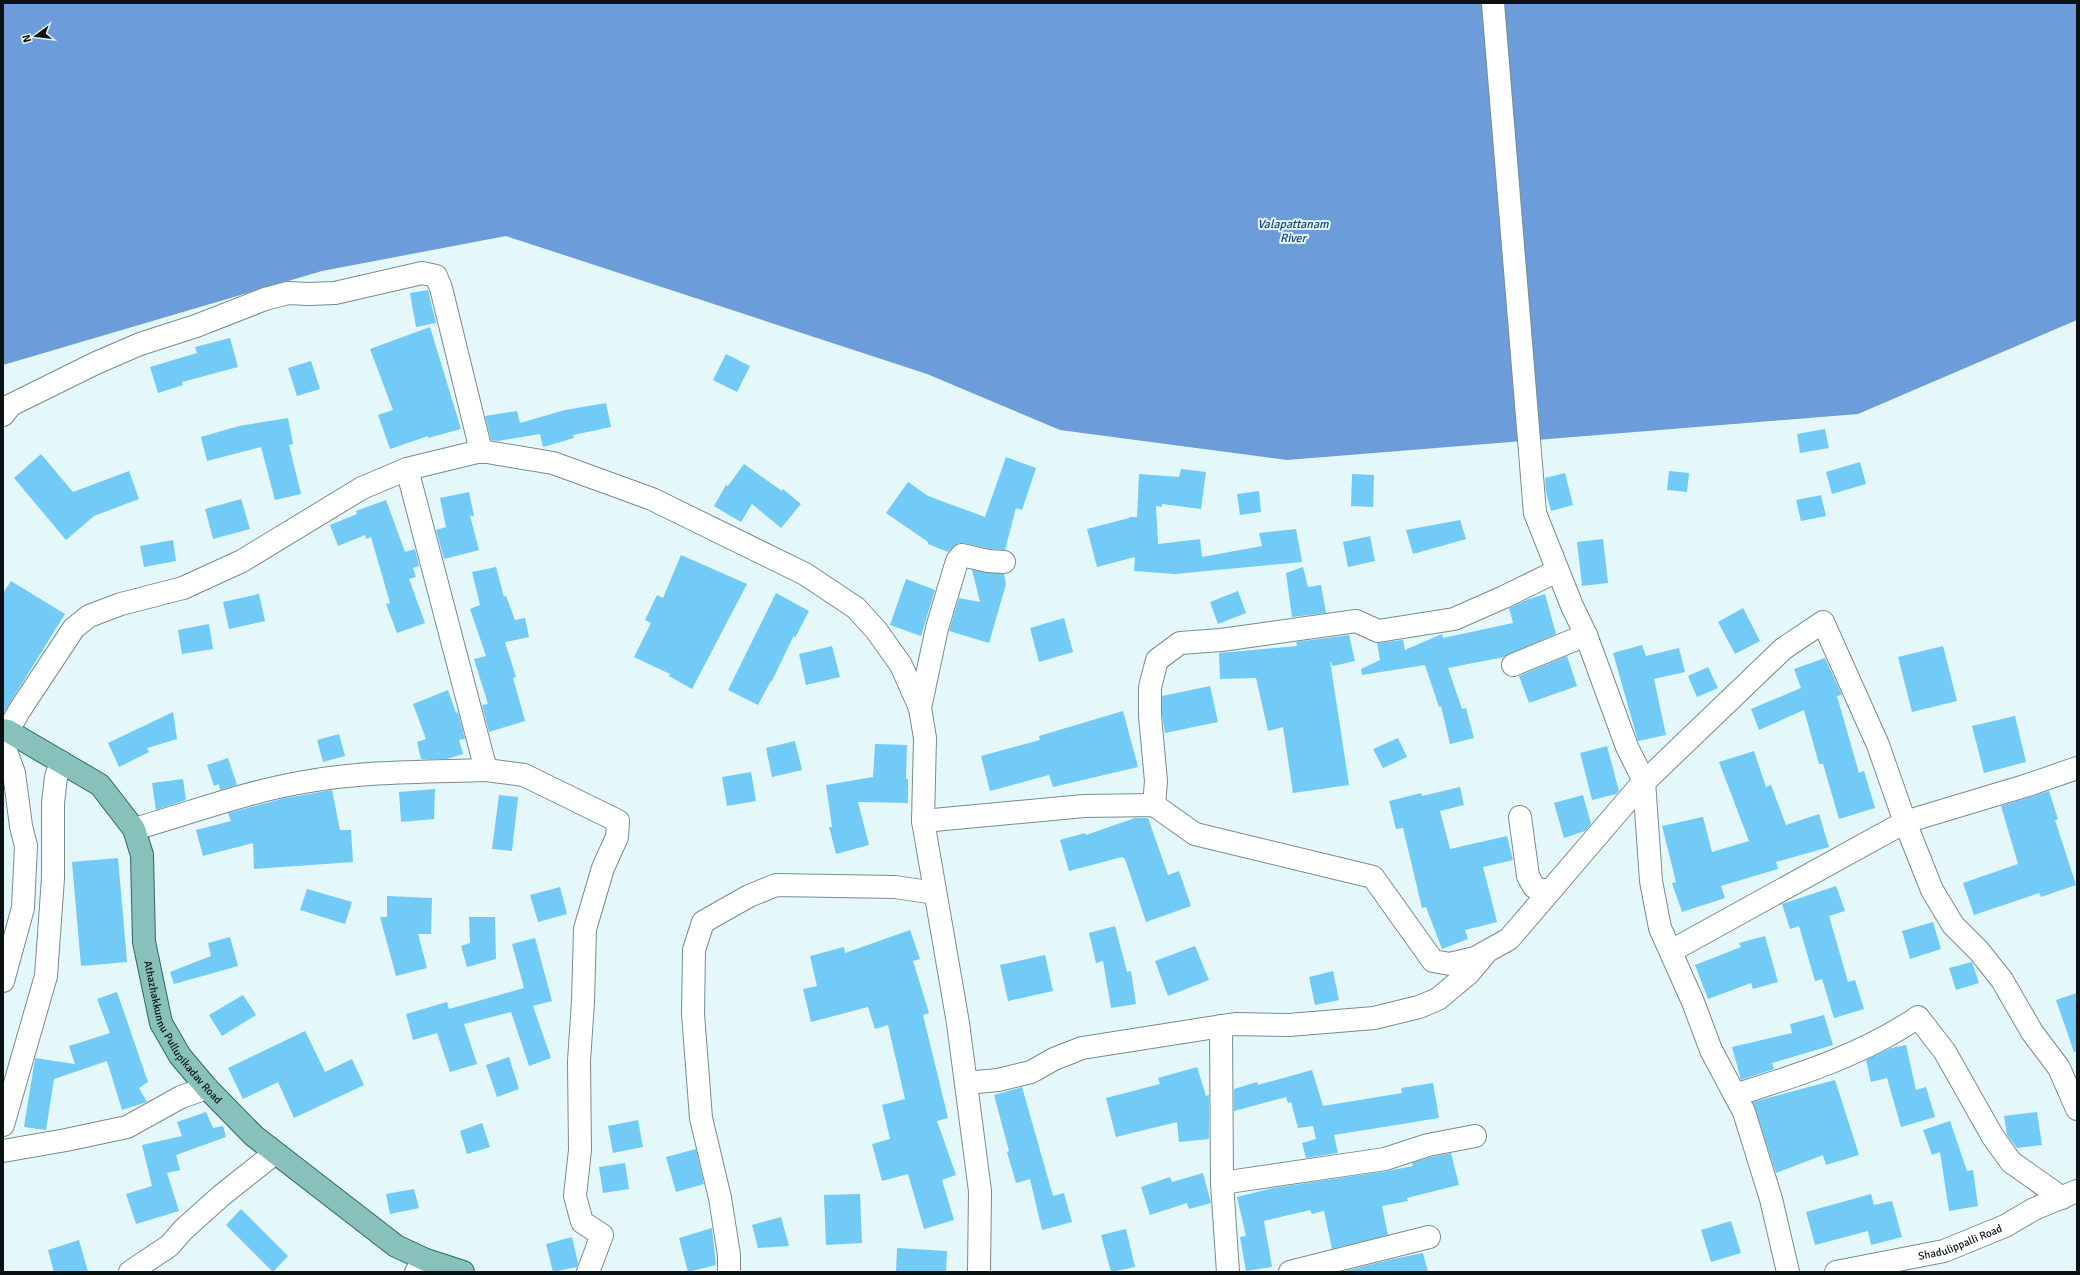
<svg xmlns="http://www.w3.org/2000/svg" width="2080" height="1275" font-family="Signika,sans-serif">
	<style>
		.water { fill: #6c9dda }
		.building { fill: #72caf6 }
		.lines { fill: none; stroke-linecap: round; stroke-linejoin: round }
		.minor-casing { stroke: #798b8e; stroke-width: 24 }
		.major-casing { stroke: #296964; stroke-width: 24 }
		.minor { stroke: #fff; stroke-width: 22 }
		.major { stroke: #88c1bc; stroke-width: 22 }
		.labels { text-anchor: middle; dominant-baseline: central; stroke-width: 4; stroke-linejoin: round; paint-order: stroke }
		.street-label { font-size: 11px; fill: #0a1112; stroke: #e4f8fb }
		.water-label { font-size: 12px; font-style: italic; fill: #11447c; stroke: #e4f8fb }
	</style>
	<rect width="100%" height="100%" fill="#e4f8fb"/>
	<path class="water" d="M 3,3 L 2077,3 L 2077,320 L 1858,414 L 1287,460 L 1060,430 L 927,374 L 506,236 L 322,271 L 3,365 Z"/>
	<path class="building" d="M 428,290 L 436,323 L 416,327 L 410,293 Z
		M 430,327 L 461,429 L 428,438 L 428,436 L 390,449 L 378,415 L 393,410 L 370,349 Z
		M 230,338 L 238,367 L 182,382 L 183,385 L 158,393 L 150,367 L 197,353 L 195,347 Z
		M 726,354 L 750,366 L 737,392 L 713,380 Z
		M 311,361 L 320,389 L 297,396 L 288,368 Z
		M 606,403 L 611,427 L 573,435 L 574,438 L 543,447 L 540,434 L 498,441 L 491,440 L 485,416 L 517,411 L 520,423 L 565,410 Z
		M 288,418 L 293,444 L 289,445 L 301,494 L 275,500 L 261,447 L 207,461 L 201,437 L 239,426 Z
		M 1825,429 L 1829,448 L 1800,453 L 1797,434 Z
		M 41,454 L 73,492 L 129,471 L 139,499 L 94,516 L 66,540 L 14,478 Z
		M 1006,457 L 1036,468 L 1022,510 L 1016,508 L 1005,550 L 990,549 L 964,543 L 958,543 L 948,552 L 928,544 L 928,542 L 886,513 L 908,482 L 928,496 L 985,517 Z
		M 1860,462 L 1866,484 L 1832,494 L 1826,472 Z
		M 744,464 L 782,491 L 783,489 L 801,504 L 781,528 L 752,504 L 741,522 L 714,506 L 726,485 L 728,486 Z
		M 1181,469 L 1206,472 L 1201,509 L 1162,504 L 1162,507 L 1156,506 L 1158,544 L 1200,539 L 1202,557 L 1262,546 L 1259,533 L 1296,529 L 1302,562 L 1175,574 L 1134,571 L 1135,557 L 1097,567 L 1087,529 L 1129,518 L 1129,517 L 1137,517 L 1139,474 L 1179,477 Z
		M 1669,471 L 1689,473 L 1687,492 L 1667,490 Z
		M 1565,473 L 1573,505 L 1551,511 L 1546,492 L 1545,478 Z
		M 1352,474 L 1374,475 L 1373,507 L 1351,506 Z
		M 1259,491 L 1261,512 L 1240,515 L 1237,494 Z
		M 469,492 L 474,516 L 470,516 L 479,550 L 444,559 L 436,530 L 446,527 L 440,498 Z
		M 1821,495 L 1826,516 L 1801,521 L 1796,500 Z
		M 241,499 L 250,529 L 213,539 L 205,509 Z
		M 386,500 L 405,552 L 415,549 L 419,566 L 413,568 L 416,577 L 409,579 L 425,623 L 397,633 L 386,604 L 390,603 L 371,537 L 366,539 L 365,535 L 338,546 L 330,525 L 357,514 L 356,511 Z
		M 1460,520 L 1466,539 L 1413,554 L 1406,530 Z
		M 1370,536 L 1375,561 L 1348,567 L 1343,542 Z
		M 1603,539 L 1608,583 L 1582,586 L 1577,542 Z
		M 173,540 L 176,561 L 144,567 L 140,546 Z
		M 681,555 L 747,584 L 692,689 L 669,676 L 670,674 L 634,657 L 651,623 L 645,620 L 657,595 L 663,598 Z
		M 496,567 L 504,597 L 506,596 L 515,620 L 525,618 L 529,637 L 505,642 L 516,677 L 513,678 L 525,721 L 489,732 L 482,705 L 488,704 L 474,659 L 486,656 L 470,609 L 480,605 L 472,572 Z
		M 1303,567 L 1308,587 L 1321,585 L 1326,613 L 1292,617 L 1286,573 Z
		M 972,570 L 1004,574 L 1006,584 L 989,643 L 949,631 L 959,598 L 980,602 Z
		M 906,579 L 935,590 L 921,636 L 890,625 Z
		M 11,581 L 65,614 L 3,714 L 3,593 Z
		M 1238,591 L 1246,613 L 1218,624 L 1210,602 Z
		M 776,593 L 809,611 L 795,638 L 794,635 L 772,681 L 771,681 L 758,705 L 728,690 Z
		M 259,594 L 265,621 L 229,629 L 223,602 Z
		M 1545,594 L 1556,634 L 1504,657 L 1448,668 L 1462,709 L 1466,708 L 1474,738 L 1450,744 L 1441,706 L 1439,707 L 1425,665 L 1362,675 L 1361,669 L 1380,660 L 1377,643 L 1403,640 L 1405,650 L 1442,634 L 1443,638 L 1513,623 L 1509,608 L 1529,599 Z
		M 1743,608 L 1760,641 L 1735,654 L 1718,622 Z
		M 1064,618 L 1073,652 L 1039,662 L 1030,628 Z
		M 209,624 L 213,649 L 182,654 L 178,630 Z
		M 1349,635 L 1355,661 L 1333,666 L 1330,661 L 1349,785 L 1293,793 L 1283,727 L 1268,731 L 1256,678 L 1220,679 L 1219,653 L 1297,646 L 1296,642 Z
		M 1642,645 L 1646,656 L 1679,648 L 1685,672 L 1654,679 L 1666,735 L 1638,741 L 1613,653 Z
		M 832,646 L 840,677 L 806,685 L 799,654 Z
		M 1943,646 L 1957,701 L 1912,712 L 1898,657 Z
		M 1567,656 L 1577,686 L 1529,703 L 1519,676 Z
		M 1825,658 L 1842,695 L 1837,696 L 1859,773 L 1864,771 L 1875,808 L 1839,819 L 1823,764 L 1819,764 L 1804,710 L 1759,730 L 1751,709 L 1801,688 L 1794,669 Z
		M 1708,667 L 1718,688 L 1697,697 L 1688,676 Z
		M 1210,686 L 1218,722 L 1165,733 L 1162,715 L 1162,696 Z
		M 448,690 L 456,713 L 458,712 L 465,739 L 459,740 L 463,754 L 447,759 L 421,759 L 417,742 L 426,739 L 413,704 Z
		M 1123,711 L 1138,767 L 1053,787 L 1049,775 L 990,791 L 981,756 L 1040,740 L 1039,736 Z
		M 173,712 L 177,739 L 147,748 L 149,752 L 119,767 L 108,743 Z
		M 2015,716 L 2026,762 L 1984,773 L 1972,726 Z
		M 339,734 L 345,756 L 323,762 L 317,740 Z
		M 1398,738 L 1407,757 L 1383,768 L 1373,749 Z
		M 795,741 L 802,770 L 772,777 L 766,748 Z
		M 875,744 L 907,745 L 906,779 L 908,779 L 908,803 L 858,802 L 869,845 L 836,854 L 829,827 L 832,827 L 826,785 L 873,777 Z
		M 1607,746 L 1619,791 L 1616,794 L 1592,800 L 1580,753 Z
		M 1754,751 L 1766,787 L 1771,785 L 1786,825 L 1819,814 L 1829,847 L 1776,862 L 1778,869 L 1721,886 L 1725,898 L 1682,912 L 1672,883 L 1676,882 L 1662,826 L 1703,817 L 1712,852 L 1749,841 L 1719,762 Z
		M 228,758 L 237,785 L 220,790 L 219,784 L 214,786 L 207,765 Z
		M 751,772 L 756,801 L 727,806 L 722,777 Z
		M 183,779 L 186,800 L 156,810 L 152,783 Z
		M 1460,787 L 1464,805 L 1440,811 L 1450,849 L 1507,836 L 1513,860 L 1483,867 L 1497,922 L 1465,930 L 1468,939 L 1442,949 L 1426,907 L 1422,908 L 1403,828 L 1396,829 L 1389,801 L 1421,793 L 1422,796 Z
		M 435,789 L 434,819 L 401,822 L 399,792 Z
		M 332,790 L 340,830 L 351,830 L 353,862 L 254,869 L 253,843 L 203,856 L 196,830 L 231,821 L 228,813 L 285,798 Z
		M 2049,791 L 2058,819 L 2055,820 L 2076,885 L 2041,897 L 2039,893 L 1974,915 L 1963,883 L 2018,864 L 2001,806 Z
		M 499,795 L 518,797 L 512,851 L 492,849 Z
		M 1583,795 L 1591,824 L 1585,831 L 1564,838 L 1554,803 Z
		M 1135,818 L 1148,818 L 1168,875 L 1179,871 L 1191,906 L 1146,922 L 1125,859 L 1122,857 L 1069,871 L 1060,840 L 1085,833 L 1086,835 Z
		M 118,858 L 127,962 L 81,966 L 72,862 Z
		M 1836,886 L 1845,911 L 1829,916 L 1848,982 L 1855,980 L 1864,1009 L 1834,1018 L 1822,979 L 1815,981 L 1799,926 L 1790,929 L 1782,904 Z
		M 560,887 L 567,914 L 538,922 L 530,895 Z
		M 307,889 L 352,902 L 345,924 L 300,910 Z
		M 387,896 L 432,898 L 431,934 L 418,934 L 427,968 L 396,976 L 380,917 L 387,917 Z
		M 469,917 L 495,917 L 496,959 L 467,967 L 461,946 L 470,943 Z
		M 1933,922 L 1941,949 L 1910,959 L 1902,931 Z
		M 1115,926 L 1127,972 L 1131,971 L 1136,1004 L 1111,1008 L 1103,961 L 1096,963 L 1089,933 Z
		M 910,930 L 920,959 L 913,961 L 929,1013 L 923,1015 L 948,1118 L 937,1121 L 956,1175 L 942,1180 L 954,1220 L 924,1229 L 908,1174 L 882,1181 L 872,1144 L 890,1139 L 882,1105 L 905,1099 L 888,1025 L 875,1029 L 868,1007 L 811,1022 L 803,989 L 817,986 L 810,956 L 844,947 L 845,953 Z
		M 1765,936 L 1778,982 L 1753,989 L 1751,983 L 1708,999 L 1695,965 L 1741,947 L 1739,943 Z
		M 230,937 L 238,966 L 174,984 L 170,972 L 211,956 L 208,943 Z
		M 535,938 L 552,1001 L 533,1006 L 551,1058 L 529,1066 L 511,1012 L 464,1024 L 477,1064 L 450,1072 L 437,1033 L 413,1040 L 406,1014 L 447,1002 L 449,1009 L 524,988 L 512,944 Z
		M 1195,946 L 1209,980 L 1168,996 L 1155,961 Z
		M 1045,955 L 1053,991 L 1008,1001 L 1000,965 Z
		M 1972,962 L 1979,983 L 1956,990 L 1949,968 Z
		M 1333,971 L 1339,1000 L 1315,1005 L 1309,977 Z
		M 117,992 L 148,1082 L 139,1088 L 147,1102 L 122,1110 L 107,1061 L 54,1079 L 46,1130 L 24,1127 L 35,1058 L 75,1064 L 69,1046 L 110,1033 L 97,999 Z
		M 2077,993 L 2077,1051 L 2074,1052 L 2056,1000 Z
		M 243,995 L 256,1015 L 222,1036 L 209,1015 Z
		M 1824,1015 L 1833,1045 L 1772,1063 L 1774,1069 L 1741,1080 L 1732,1047 L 1792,1033 L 1790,1024 Z
		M 305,1031 L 325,1072 L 352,1059 L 364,1085 L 294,1118 L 278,1082 L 243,1099 L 228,1068 Z
		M 1906,1045 L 1916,1090 L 1926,1087 L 1935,1117 L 1901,1127 L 1887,1078 L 1871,1082 L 1866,1060 L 1891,1048 Z
		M 509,1057 L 519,1089 L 497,1097 L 486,1065 Z
		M 1197,1067 L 1206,1096 L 1209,1095 L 1209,1139 L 1179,1142 L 1177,1122 L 1116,1137 L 1106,1098 L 1160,1084 L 1158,1078 Z
		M 1312,1070 L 1323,1106 L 1402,1093 L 1401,1088 L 1433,1083 L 1439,1118 L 1334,1135 L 1338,1153 L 1306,1158 L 1302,1143 L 1316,1139 L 1313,1126 L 1298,1128 L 1291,1102 L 1288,1103 L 1286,1097 L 1234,1111 L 1234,1089 L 1257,1082 L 1258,1085 Z
		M 1835,1080 L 1859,1155 L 1826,1165 L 1823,1155 L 1776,1173 L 1753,1102 Z
		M 1022,1087 L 1053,1196 L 1064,1193 L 1072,1222 L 1042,1230 L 1030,1179 L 1016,1183 L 1007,1152 L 1009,1151 L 994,1095 Z
		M 206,1112 L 213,1128 L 223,1126 L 226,1137 L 176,1155 L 180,1170 L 167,1173 L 179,1211 L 136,1224 L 126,1194 L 152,1186 L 142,1145 L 182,1136 L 177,1122 Z
		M 2037,1112 L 2042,1145 L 2017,1148 L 2007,1135 L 2004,1116 Z
		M 638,1120 L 643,1147 L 613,1153 L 608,1126 Z
		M 1950,1121 L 1967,1171 L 1973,1170 L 1978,1206 L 1949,1211 L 1940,1152 L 1932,1155 L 1923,1130 Z
		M 482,1123 L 490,1147 L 467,1154 L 460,1131 Z
		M 696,1149 L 704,1184 L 676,1192 L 666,1157 Z
		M 1451,1153 L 1459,1185 L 1407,1198 L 1408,1201 L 1382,1206 L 1388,1235 L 1332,1249 L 1324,1211 L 1312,1214 L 1310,1210 L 1264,1221 L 1272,1267 L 1246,1271 L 1240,1237 L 1246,1236 L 1237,1197 L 1273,1188 L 1387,1171 L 1413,1166 L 1412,1163 L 1431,1157 Z
		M 625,1163 L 629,1189 L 603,1193 L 599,1167 Z
		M 1203,1173 L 1211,1203 L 1189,1209 L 1187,1203 L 1150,1215 L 1141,1187 L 1170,1177 L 1172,1182 Z
		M 414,1189 L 419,1208 L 390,1214 L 386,1194 Z
		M 860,1194 L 862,1243 L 826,1245 L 824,1195 Z
		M 1871,1194 L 1874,1205 L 1892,1201 L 1902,1237 L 1871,1245 L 1868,1231 L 1815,1245 L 1806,1212 Z
		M 241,1209 L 288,1256 L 273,1272 L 226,1225 Z
		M 781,1217 L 789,1246 L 758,1248 L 752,1225 Z
		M 1731,1221 L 1741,1253 L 1711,1262 L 1701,1230 Z
		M 712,1228 L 716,1265 L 688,1272 L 679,1238 Z
		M 1126,1229 L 1135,1267 L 1111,1272 L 1101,1235 Z
		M 572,1237 L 578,1263 L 577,1267 L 553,1272 L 546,1244 Z
		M 79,1240 L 88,1272 L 54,1272 L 48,1250 Z
		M 897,1248 L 947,1251 L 946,1272 L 896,1272 Z
		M 1423,1253 L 1428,1272 L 1341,1272 L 1393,1259 Z"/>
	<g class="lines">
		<defs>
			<g id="minor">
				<path d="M 1493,3 L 1535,513 L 1572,606 L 1586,635 L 1627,747 L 1644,781 L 1651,881 L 1660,928 L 1693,1002 L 1711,1050 L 1744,1112 L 1771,1199 L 1788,1272"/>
				<path d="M 3,415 L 11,405 L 96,363 L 140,344 L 196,326 L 265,299 L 288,293 L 308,294 L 335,293 L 422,273 L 436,276 L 441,288 L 481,451"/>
				<path d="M 407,469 L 486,770 L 524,775 L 618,821 L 617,837 L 603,868 L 585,929 L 583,1002 L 579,1061 L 580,1150 L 575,1196 L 582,1222 L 602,1235 L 588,1272"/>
				<path d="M 1513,665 L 1586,635"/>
				<path d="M 920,708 L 937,628 L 957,561 L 962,555 L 988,561 L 1004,562"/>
				<path d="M 2077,768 L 2028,785 L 1905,822 L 1932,890 L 1953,925 L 1979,951 L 2002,980 L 2032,1032 L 2059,1068 L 2077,1109"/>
				<path d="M 1154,805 L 1156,781 L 1150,716 L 1150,687 L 1157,660 L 1180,643 L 1221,640 L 1356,621 L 1378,631 L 1454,619 L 1504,597 L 1557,571"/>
				<path d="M 1520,817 L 1528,876 L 1534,887 L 1541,890 L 1551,890"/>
				<path d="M 923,821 L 958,1023 L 980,1191 L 979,1272"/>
				<path d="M 134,829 C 191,813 245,792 304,782 C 365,771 424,772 486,770"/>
				<path d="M 3,981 L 23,908 L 26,846 L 21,826 L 14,773 L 3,743 L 8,731 L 19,711 L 74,628 L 89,616 L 121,604 L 183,588 L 242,561 L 362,488 L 407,469 L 481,451 L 553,463 L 652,499 L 805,574 L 856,608 L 876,630 L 901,665 L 920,708 L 925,738 L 923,821 L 1084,806 L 1154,805 L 1195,834 L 1373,877 L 1433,961 L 1450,964 L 1475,958 L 1509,939 L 1639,787 L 1783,649 L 1823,622 L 1878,745 L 1905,822 L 1671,951"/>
				<path d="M 1221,1026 L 1222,1183 L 1228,1272"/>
				<path d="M 966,1083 L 998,1080 L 1031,1072 L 1054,1059 L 1082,1048 L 1235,1024 L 1289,1025 L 1374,1018 L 1419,1007 L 1438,999 L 1469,973 L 1485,954"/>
				<path d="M 1735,1095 C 1798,1075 1863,1055 1918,1017 L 1945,1052 L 1993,1137 L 2011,1162 L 2062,1198"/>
				<path d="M 3,1125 L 46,976 L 53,878 L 53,803 L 56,777 L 61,762"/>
				<path d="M 3,1151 L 66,1140 L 127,1127 L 181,1097 L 207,1088"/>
				<path d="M 1222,1183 L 1385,1159 L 1428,1145 L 1475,1136"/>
				<path d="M 130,1272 L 169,1246 L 184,1229 L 222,1195 L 275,1153"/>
				<path d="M 416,1272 L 426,1260"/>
				<path d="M 729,1272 L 729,1255 L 720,1198 L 701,1118 L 693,1014 L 694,950 L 703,922 L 749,896 L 776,885 L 895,887 L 935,893"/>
				<path d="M 1290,1272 L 1429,1237"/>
				<path id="s1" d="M 1836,1272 L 1944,1251 L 2005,1226 L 2034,1209 L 2077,1191"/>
			</g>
			<g id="major">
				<path id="s2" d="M 3,730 L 8,731 L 100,785 L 134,829 L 142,855 L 144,942 L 161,1023 L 180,1056 L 207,1088 L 254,1136 L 396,1246 L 426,1260 L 463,1272"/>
			</g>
		</defs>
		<use href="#minor" class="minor-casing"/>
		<use href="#major" class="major-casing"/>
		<use href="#minor" class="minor"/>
		<use href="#major" class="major"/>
	</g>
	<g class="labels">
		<g class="street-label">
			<text stroke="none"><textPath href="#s2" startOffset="382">Athazhakkunnu Pullupikadav Road</textPath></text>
			<text stroke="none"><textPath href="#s1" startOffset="128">Shadulippalli Road</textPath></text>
		</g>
		<g class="water-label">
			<text x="1293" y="224">Valapattanam<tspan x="1293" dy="14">River</tspan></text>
		</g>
	</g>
	<rect width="2080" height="1275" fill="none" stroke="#0a1112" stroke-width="8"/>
	<g transform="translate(36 36) rotate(255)" stroke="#e4f8fb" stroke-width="3" paint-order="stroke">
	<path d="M0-3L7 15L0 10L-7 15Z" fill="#0a1112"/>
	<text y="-6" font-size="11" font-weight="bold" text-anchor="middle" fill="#0a1112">N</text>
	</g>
</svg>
